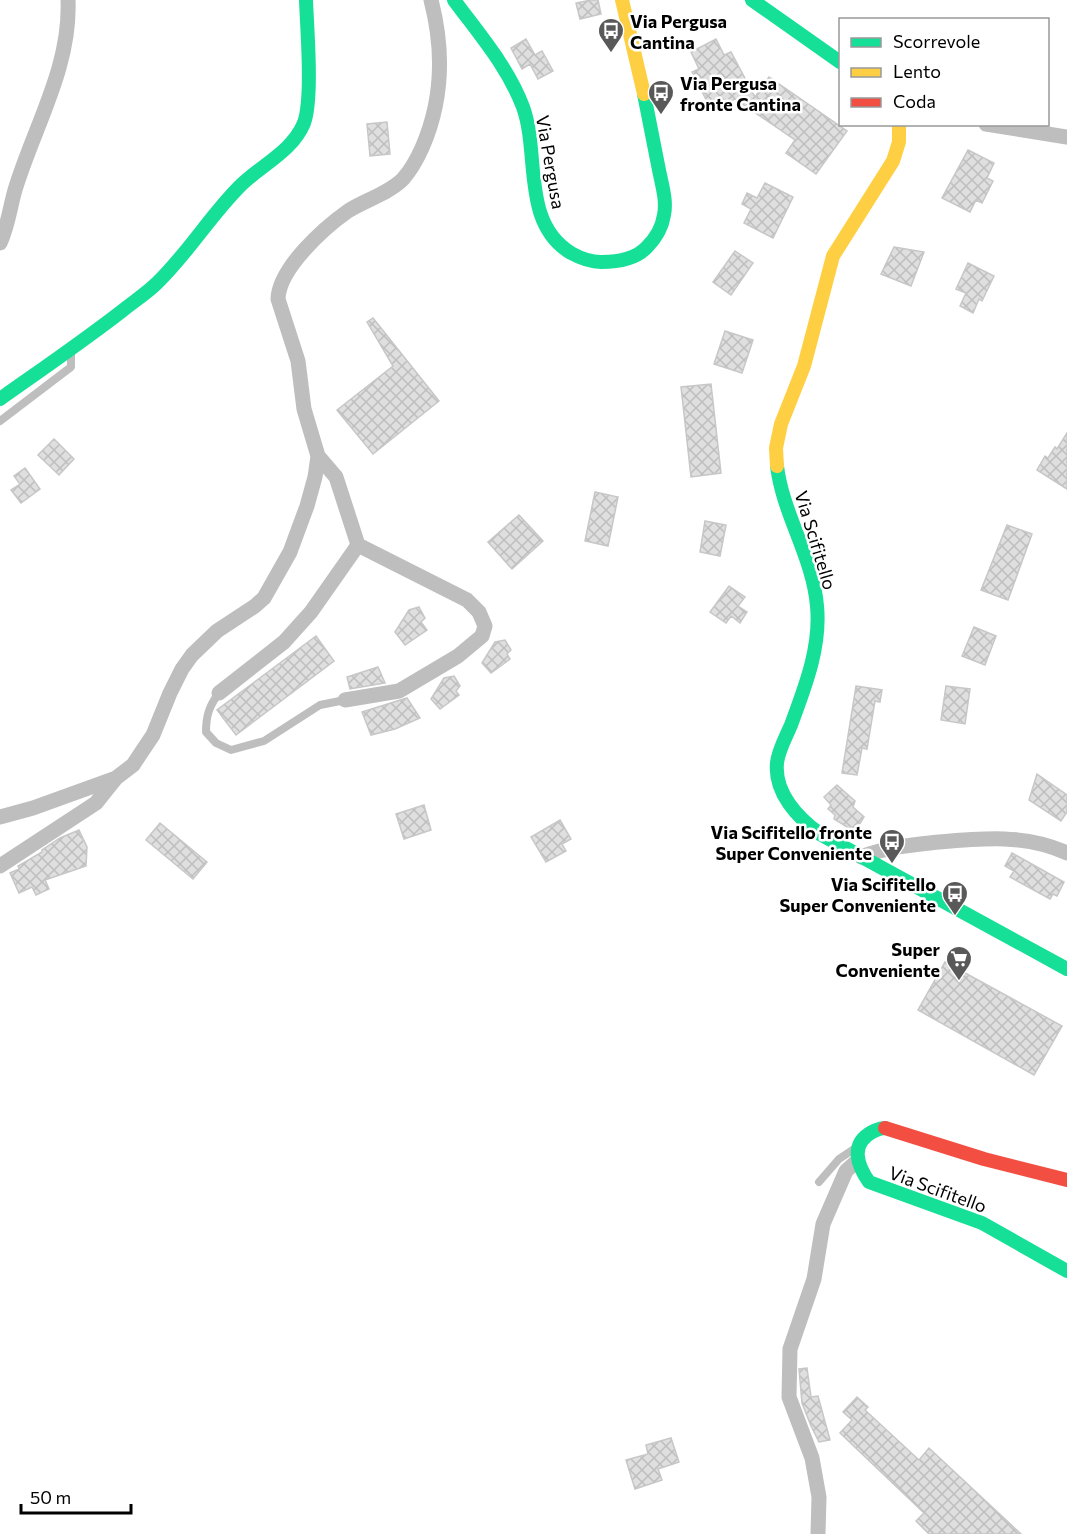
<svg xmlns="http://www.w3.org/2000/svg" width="1067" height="1534" font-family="Commissioner,sans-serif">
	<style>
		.building { fill: url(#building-cross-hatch); stroke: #c7c7c7; stroke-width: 1.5 }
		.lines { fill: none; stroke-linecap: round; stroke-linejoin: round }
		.lane { stroke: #bebebe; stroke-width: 8 }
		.street { stroke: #bebebe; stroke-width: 15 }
		.fast { stroke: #16e098; stroke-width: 14 }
		.slow { stroke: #ffcf43; stroke-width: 14 }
		.jam { stroke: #f24e42; stroke-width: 14 }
		.labels { text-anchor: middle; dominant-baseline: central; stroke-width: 5; stroke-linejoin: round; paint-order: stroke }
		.poi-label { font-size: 18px; font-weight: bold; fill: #000; stroke: #fff; text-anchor: end }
		.street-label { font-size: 18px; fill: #000; stroke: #fff }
	</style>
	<defs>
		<pattern id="building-cross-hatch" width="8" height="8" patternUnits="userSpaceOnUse" patternTransform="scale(1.5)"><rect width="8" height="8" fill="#dfdfdf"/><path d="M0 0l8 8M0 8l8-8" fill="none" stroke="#bebebe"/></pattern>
	</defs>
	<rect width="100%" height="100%" fill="#fff"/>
	<path class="building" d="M 591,0 L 598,0 L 601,14 L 580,19 L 576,3 Z
		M 526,39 L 535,55 L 542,51 L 553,71 L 538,79 L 530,64 L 522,69 L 511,48 Z
		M 716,39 L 724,55 L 731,52 L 755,97 L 769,77 L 847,131 L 816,174 L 786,153 L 795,140 L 735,99 L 712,111 L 692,72 L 699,69 L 691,52 Z
		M 387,122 L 390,154 L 370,156 L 367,124 Z
		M 968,150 L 994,163 L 987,178 L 993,181 L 982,203 L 976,200 L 970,212 L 942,198 Z
		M 765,183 L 793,197 L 773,238 L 744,223 L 751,209 L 742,204 L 747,193 L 757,198 Z
		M 894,247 L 924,252 L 911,286 L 881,274 Z
		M 735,251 L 753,263 L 731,295 L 713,282 Z
		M 968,263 L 994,276 L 982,301 L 979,299 L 973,313 L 960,306 L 966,293 L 956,289 Z
		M 373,318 L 439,401 L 373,454 L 337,410 L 393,366 L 367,322 Z
		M 725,331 L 753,340 L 742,373 L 714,364 Z
		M 711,384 L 721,473 L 691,477 L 681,387 Z
		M 1067,433 L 1067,489 L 1037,470 L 1045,456 L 1048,458 L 1055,447 L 1057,449 Z
		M 54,439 L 74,459 L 59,475 L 38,455 Z
		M 25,468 L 40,489 L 21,503 L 11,490 L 20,484 L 14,476 Z
		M 595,492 L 618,497 L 608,546 L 585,541 Z
		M 519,515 L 543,541 L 512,569 L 488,542 Z
		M 705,521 L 726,525 L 720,556 L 700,552 Z
		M 1007,525 L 1032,534 L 1008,600 L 981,590 Z
		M 729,586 L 745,597 L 738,606 L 747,612 L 740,623 L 731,616 L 726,623 L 710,612 Z
		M 419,607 L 425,618 L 421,622 L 427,630 L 405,645 L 395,632 L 409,610 Z
		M 974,627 L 996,636 L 985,665 L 962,656 Z
		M 316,636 L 334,661 L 236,735 L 217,710 Z
		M 505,640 L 511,650 L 507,654 L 510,659 L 491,673 L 482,663 L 495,642 Z
		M 378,667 L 385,683 L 350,689 L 347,677 Z
		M 454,676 L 460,686 L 456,691 L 459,695 L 440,709 L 431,699 L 444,678 Z
		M 856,686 L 882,690 L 880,702 L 875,701 L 867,749 L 862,748 L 857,775 L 842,773 Z
		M 946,686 L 970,689 L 965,724 L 941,720 Z
		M 407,698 L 420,718 L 395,729 L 371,735 L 362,712 Z
		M 1037,774 L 1067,795 L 1067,812 L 1061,821 L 1029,800 Z
		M 837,785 L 855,801 L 853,807 L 864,817 L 855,832 L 834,819 L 835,815 L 828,809 L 831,805 L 824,797 Z
		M 424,805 L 431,830 L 404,839 L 396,814 Z
		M 560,820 L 571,839 L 562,844 L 566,851 L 546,862 L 531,837 Z
		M 160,823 L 207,862 L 193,879 L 146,840 Z
		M 79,830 L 87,847 L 86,866 L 45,880 L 49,889 L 36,895 L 32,887 L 19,893 L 10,873 L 19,869 L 18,866 L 42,852 L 42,850 L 60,838 Z
		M 1012,853 L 1064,882 L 1057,896 L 1053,894 L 1050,899 L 1010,877 L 1014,871 L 1005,866 Z
		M 945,962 L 1062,1026 L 1034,1075 L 918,1010 Z
		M 807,1368 L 811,1397 L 818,1396 L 830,1440 L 819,1442 L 811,1426 L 802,1403 L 799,1369 Z
		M 857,1397 L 868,1407 L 865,1410 L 919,1460 L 929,1448 L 1021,1534 L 929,1534 L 916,1521 L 924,1513 L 840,1433 L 852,1420 L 843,1412 Z
		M 671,1438 L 679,1462 L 658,1469 L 662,1480 L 635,1489 L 626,1460 L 648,1454 L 646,1445 Z"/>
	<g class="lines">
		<path class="lane" d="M 0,421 L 71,367 L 71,353
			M 219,693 C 209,706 206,716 206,732 L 216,743 L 231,750 L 264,741 L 320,705 L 345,700
			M 819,1182 L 839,1159 L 854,1149"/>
		<path class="street" d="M 986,124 L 1067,137
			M 0,243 C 8,226 10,207 15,190 C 34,127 71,67 68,0
			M 318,456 L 336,477 L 358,545 L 467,600 L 479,612 L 485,626 L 482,636 L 458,656 L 399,691 L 345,700
			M 219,693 L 284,642 L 311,612 L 358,545
			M 0,817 L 33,808 L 116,778
			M 861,857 C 887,847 912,845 939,842 C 983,838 1026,834 1067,853
			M 0,866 L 96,803 L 116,778 L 133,765 L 153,735 L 170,693 L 182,669 L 192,655 L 217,631 L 255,606 L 264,598 L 290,552 L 307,506 L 315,477 L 318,456 L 304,409 L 298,361 L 278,299 C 279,268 324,228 348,211 C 365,200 388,194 403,179 C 411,170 417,159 422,148 C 443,100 444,50 431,0
			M 818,1534 L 819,1497 L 812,1458 L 789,1397 L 790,1349 L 814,1279 L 823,1224 L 846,1171 L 857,1161"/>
		<path class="fast" d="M 454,0 C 479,34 508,67 523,107 C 540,154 521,223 571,253 C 580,258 591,262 601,262 C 618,262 636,259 647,247 C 656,238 662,228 664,215 C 667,201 662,185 659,170 C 654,145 649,120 644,94
			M 752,0 L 840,62
			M 0,399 C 41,370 82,342 122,311 C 133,302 147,293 157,283 C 188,253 210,216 240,186 C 261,165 292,152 304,123 C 313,98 307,29 306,0
			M 777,466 C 783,515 813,557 817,606 C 821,647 805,687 791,725 C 786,737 778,751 777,763 C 774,793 798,818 820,834 L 1067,969
			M 885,1128 C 879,1128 877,1130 872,1132 C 850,1144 857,1165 869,1182 L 982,1223 L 1067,1271"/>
		<path class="slow" d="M 622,0 L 644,94
			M 777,466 L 776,448 L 781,424 L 804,366 L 833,256 L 893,161 L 899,142 L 899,124"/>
		<path class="jam" d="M 885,1128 L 984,1159 L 1067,1180"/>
	</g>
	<defs>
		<symbol id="bus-pin" viewBox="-11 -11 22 30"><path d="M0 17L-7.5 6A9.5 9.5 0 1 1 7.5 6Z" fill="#595959" stroke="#fff"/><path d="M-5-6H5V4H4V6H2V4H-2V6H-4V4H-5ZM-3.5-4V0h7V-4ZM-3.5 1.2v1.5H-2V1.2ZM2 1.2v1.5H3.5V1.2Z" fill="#fff"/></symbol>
		<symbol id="supermarket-pin" viewBox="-11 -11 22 30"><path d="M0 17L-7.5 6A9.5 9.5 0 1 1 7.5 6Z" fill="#595959" stroke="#fff"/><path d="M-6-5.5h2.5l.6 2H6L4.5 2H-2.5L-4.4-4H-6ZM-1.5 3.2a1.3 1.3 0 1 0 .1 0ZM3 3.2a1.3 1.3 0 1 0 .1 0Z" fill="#fff"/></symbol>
	</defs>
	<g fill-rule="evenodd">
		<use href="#bus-pin" x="596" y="16" width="30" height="40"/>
		<use href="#bus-pin" x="646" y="78" width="30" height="40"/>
		<use href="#bus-pin" x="877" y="827" width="30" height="40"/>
		<use href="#bus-pin" x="940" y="879" width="30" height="40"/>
		<use href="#supermarket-pin" x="944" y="944" width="30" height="40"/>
	</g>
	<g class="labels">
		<g class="poi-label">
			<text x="630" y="21" text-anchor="start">Via Pergusa<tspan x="630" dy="21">Cantina</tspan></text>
			<text x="680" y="83" text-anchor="start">Via Pergusa<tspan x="680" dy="21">fronte Cantina</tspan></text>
			<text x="872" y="832">Via Scifitello fronte<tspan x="872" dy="21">Super Conveniente</tspan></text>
			<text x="936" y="884">Via Scifitello<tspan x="936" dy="21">Super Conveniente</tspan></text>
			<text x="940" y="949">Super<tspan x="940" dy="21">Conveniente</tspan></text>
		</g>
		<g class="street-label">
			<text transform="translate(551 162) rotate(80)">Via Pergusa</text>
			<text transform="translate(816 540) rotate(73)">Via Scifitello</text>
			<text transform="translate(938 1189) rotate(20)">Via Scifitello</text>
		</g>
	</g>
	<rect x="839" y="18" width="210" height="108" fill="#ffffff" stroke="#999999" stroke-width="1.5"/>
	<rect x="851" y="38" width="30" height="9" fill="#16e098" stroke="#999999" stroke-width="1.5"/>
	<text x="893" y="48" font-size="18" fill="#000000">Scorrevole</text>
	<rect x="851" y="68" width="30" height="9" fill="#ffcf43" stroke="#999999" stroke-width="1.5"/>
	<text x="893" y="78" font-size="18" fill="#000000">Lento</text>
	<rect x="851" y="98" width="30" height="9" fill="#f24e42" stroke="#999999" stroke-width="1.5"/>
	<text x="893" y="108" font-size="18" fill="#000000">Coda</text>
	<path d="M21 1504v9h110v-9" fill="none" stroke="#000000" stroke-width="3"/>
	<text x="30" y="1504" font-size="18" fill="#000000" stroke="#ffffff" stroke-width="4.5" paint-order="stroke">50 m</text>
</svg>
